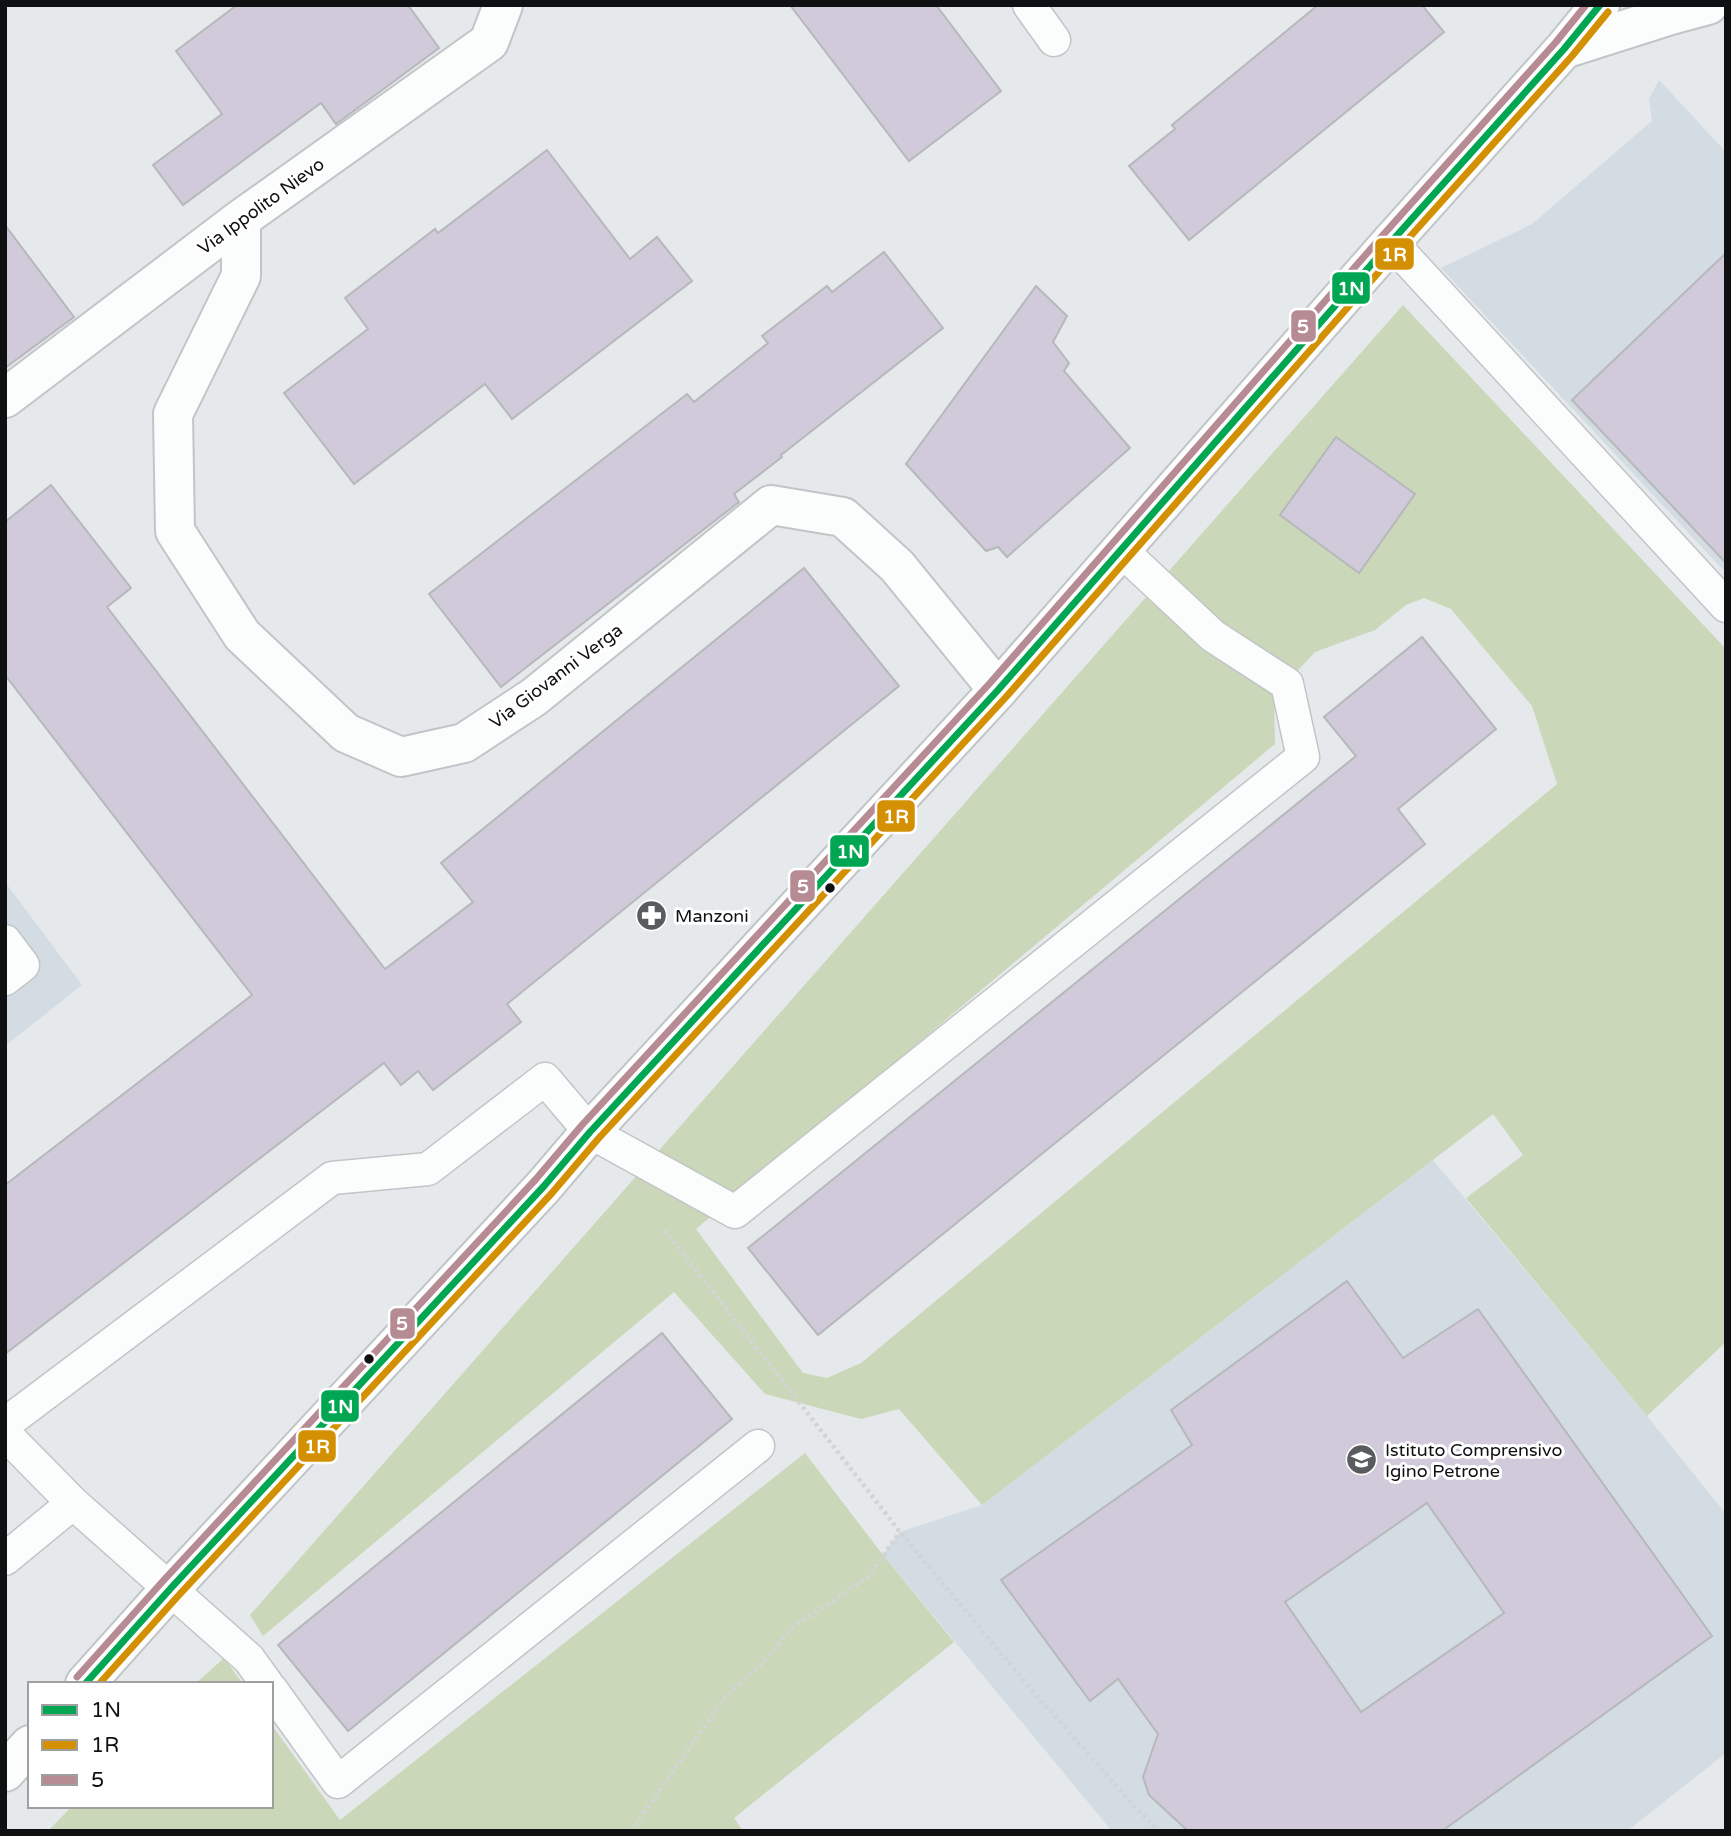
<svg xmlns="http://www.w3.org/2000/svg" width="1731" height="1836" font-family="'Varela Round',sans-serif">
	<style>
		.built { fill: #d3dce2 }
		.green { fill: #cad8b9; fill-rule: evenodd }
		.building { fill: #d0cada; stroke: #b6b8ba; stroke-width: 2; fill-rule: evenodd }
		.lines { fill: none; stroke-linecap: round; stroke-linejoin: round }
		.service-casing { stroke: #c1c5c7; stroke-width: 35 }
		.minor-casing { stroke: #c1c5c7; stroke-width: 42 }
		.tertiary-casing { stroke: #c1c5c7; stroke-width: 42 }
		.path { stroke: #d2d4d5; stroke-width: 4.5; stroke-dasharray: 3.5 3.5; stroke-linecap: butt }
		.service { stroke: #fbfcfc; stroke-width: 32 }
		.minor { stroke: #fbfcfc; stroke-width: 38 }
		.tertiary { stroke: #fbfcfc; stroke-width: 38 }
		.bus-1-casing { stroke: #fff; stroke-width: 12 }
		.bus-2-casing { stroke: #fff; stroke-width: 12 }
		.bus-3-casing { stroke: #fff; stroke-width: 12 }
		.bus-1 { stroke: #00a651; stroke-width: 7 }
		.bus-2 { stroke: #d49003; stroke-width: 7 }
		.bus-3 { stroke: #b78b94; stroke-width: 7 }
		.bus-dot { fill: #0e1012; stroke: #fff; stroke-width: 2.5 }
		.labels { text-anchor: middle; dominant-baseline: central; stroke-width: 6; stroke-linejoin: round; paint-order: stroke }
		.street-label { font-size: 18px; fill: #0e1012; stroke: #fff }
		.poi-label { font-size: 18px; fill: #0e1012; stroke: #fff; text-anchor: start }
		.line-badge { stroke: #fff; stroke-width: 2.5 }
		.badge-label { font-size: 19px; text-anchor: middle; font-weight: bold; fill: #fff }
	</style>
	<rect width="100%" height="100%" fill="#e5e9ec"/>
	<path class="built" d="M 1659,80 L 1726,152 L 1726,573 L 1441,268 L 1532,224 L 1652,121 L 1649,99 Z
		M 5,882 L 82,985 L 5,1046 Z
		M 1433,1160 L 1647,1416 L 1726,1514 L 1726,1753 L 1627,1831 L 1112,1831 L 883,1555 L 900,1532 L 982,1505 Z"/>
	<path class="green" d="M 1403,305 L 1726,649 L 1726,1342 L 1647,1416 L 1466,1198 L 1523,1155 L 1493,1114 L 982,1505 L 899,1409 L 861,1419 L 765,1394 L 674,1292 L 263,1636 L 250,1615 ZM 1424,598 L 1451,609 L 1532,706 L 1557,784 L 861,1363 L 827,1378 L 803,1373 L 696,1229 L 1275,744 L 1274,696 L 1315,652 L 1375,630 L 1406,605 Z
		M 805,1453 L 883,1555 L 954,1642 L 734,1818 L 743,1831 L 48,1831 L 72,1806 L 271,1806 L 271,1724 L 340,1820 Z
		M 224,1658 L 243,1684 L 195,1684 Z"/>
	<path class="building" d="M 237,5 L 408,5 L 439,48 L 336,124 L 321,103 L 183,205 L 153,165 L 222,114 L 176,51 Z
		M 790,5 L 936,5 L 1001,91 L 909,161 Z
		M 1318,5 L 1422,5 L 1444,32 L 1189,240 L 1129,166 L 1175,129 L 1172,125 Z
		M 547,150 L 630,259 L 657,237 L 692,281 L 512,419 L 485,384 L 354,484 L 284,393 L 368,329 L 345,298 L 435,229 L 438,233 Z
		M 5,225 L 74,317 L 5,368 Z
		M 884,252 L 943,328 L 781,455 L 782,457 L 734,494 L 739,502 L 501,687 L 429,594 L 687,394 L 694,402 L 768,343 L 762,336 L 827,286 L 832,292 Z
		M 1726,253 L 1726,563 L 1572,400 Z
		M 1036,286 L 1067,316 L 1053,342 L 1069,363 L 1064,371 L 1130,448 L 1007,557 L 998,547 L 986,551 L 906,464 Z
		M 1336,437 L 1415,494 L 1359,573 L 1280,515 Z
		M 51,485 L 131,588 L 107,607 L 385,969 L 473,902 L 441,863 L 804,568 L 899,686 L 507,1004 L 521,1022 L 433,1090 L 418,1071 L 401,1085 L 384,1063 L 5,1354 L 5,1185 L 252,995 L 5,675 L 5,522 Z
		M 1422,637 L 1496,729 L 1398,809 L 1425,844 L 818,1335 L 748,1248 L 1356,756 L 1324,717 Z
		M 1347,1281 L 1403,1358 L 1478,1309 L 1712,1636 L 1442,1831 L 1188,1831 L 1149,1795 L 1143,1777 L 1158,1734 L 1118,1679 L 1090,1701 L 1001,1580 L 1192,1445 L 1171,1410 ZM 1427,1503 L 1504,1613 L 1361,1712 L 1285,1602 Z
		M 662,1333 L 732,1419 L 348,1731 L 278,1645 Z"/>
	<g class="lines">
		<defs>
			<path id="service" d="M 1029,5 L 1054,40
				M 1391,242 L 1726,606
				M 5,941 L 23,965 L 5,979
				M 5,1424 L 332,1178 L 428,1169 L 545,1079 L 590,1132 L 735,1212 L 1303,757 L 1287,684 L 1213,636 L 1121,550
				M 5,1434 L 73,1503 L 5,1559
				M 73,1503 L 249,1659 L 267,1684
				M 271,1689 L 338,1782 L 758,1446"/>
			<path id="minor" d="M 241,219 L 241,276 L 173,414 L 175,531 L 242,635 L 346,733 L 401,757 L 464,743 L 534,697 L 771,505 L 843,517 L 897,566 L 998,690
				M 5,398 L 241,219 L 489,42 L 503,5"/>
			<path id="tertiary" d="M 1564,49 L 1671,15 L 1708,5
				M 85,1684 L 171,1588 L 544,1186 L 590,1132 L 998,690 L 1391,242 L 1564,49 L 1600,5
				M 5,1772 L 30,1745"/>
		</defs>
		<use href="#service" class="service-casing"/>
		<use href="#minor" class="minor-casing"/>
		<use href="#tertiary" class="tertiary-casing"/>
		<path class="path" d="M 665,1230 L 900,1532 L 1030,1688 L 1134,1806 L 1159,1831
			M 631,1831 L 725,1697 L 760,1665 L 792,1628 L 868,1577 L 900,1532"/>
		<use href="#service" class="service"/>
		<use href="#minor" class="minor"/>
		<use href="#tertiary" class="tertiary"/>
		<defs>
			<path id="bus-1" d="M 85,1684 L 171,1588 L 544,1186 L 590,1132 L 998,690 L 1391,242 L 1564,49 L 1600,5"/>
			<path id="bus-2" d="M 99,1684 L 179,1595 L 552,1193 L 598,1139 L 1006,697 L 1399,249 L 1572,56 L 1608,12"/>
			<path id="bus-3" d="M 77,1677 L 163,1581 L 536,1179 L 582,1125 L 990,683 L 1383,235 L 1556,42 L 1586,5"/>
		</defs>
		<use href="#bus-1" class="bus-1-casing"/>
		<use href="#bus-2" class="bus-2-casing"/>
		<use href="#bus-3" class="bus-3-casing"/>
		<use href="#bus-1" class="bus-1"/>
		<use href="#bus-2" class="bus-2"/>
		<use href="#bus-3" class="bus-3"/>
	</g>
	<defs>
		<symbol id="pharmacy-disc" viewBox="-11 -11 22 22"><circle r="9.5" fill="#595c5e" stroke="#fff"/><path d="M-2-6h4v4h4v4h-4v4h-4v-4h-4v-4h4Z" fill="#fff"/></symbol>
		<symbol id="school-disc" viewBox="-11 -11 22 22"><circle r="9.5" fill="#595c5e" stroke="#fff"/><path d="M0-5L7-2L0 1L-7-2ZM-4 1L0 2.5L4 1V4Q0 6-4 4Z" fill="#fff"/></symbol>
	</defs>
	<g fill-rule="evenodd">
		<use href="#pharmacy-disc" x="634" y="898" width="35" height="35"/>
		<use href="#school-disc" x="1344" y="1442" width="35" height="35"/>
	</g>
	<g class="bus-dot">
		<circle cx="830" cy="888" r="6"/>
		<circle cx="369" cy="1359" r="6"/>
	</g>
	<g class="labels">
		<g class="street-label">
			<text transform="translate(261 206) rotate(-36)">Via Ippolito Nievo</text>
			<text transform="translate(556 676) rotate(-37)">Via Giovanni Verga</text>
		</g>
		<g class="poi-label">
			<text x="675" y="916">Manzoni</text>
			<text x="1385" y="1450">Istituto Comprensivo<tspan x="1385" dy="21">Igino Petrone</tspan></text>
		</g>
	</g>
	<g class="line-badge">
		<rect x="1374" y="237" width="41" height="34" rx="7" fill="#d49003"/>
		<rect x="1331" y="271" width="40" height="34" rx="7" fill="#00a651"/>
		<rect x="1290" y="309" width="27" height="34" rx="7" fill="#b78b94"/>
		<rect x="876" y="799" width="40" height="34" rx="7" fill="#d49003"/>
		<rect x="829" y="834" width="41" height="34" rx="7" fill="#00a651"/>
		<rect x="789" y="869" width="27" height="34" rx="7" fill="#b78b94"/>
		<rect x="389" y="1307" width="27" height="33" rx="7" fill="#b78b94"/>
		<rect x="320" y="1389" width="40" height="34" rx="7" fill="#00a651"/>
		<rect x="297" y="1429" width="40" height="34" rx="7" fill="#d49003"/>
	</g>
	<g class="badge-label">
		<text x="1394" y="261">1R</text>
		<text x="1351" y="295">1N</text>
		<text x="1303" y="333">5</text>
		<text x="896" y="823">1R</text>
		<text x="850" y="858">1N</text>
		<text x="803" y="893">5</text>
		<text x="402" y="1330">5</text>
		<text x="340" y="1413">1N</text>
		<text x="317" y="1453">1R</text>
	</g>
	<rect width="1731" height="1836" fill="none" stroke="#0e1012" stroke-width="14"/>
	<rect x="28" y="1682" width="245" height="126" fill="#ffffff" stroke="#9f9fa0" stroke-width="2"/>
	<rect x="42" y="1705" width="35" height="10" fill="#00a651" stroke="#9f9fa0" stroke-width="2"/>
	<text x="91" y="1717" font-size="21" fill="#0e1012">1N</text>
	<rect x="42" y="1740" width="35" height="10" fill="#d49003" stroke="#9f9fa0" stroke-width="2"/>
	<text x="91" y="1752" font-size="21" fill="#0e1012">1R</text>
	<rect x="42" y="1775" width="35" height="10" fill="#b78b94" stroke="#9f9fa0" stroke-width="2"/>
	<text x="91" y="1787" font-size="21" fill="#0e1012">5</text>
</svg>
